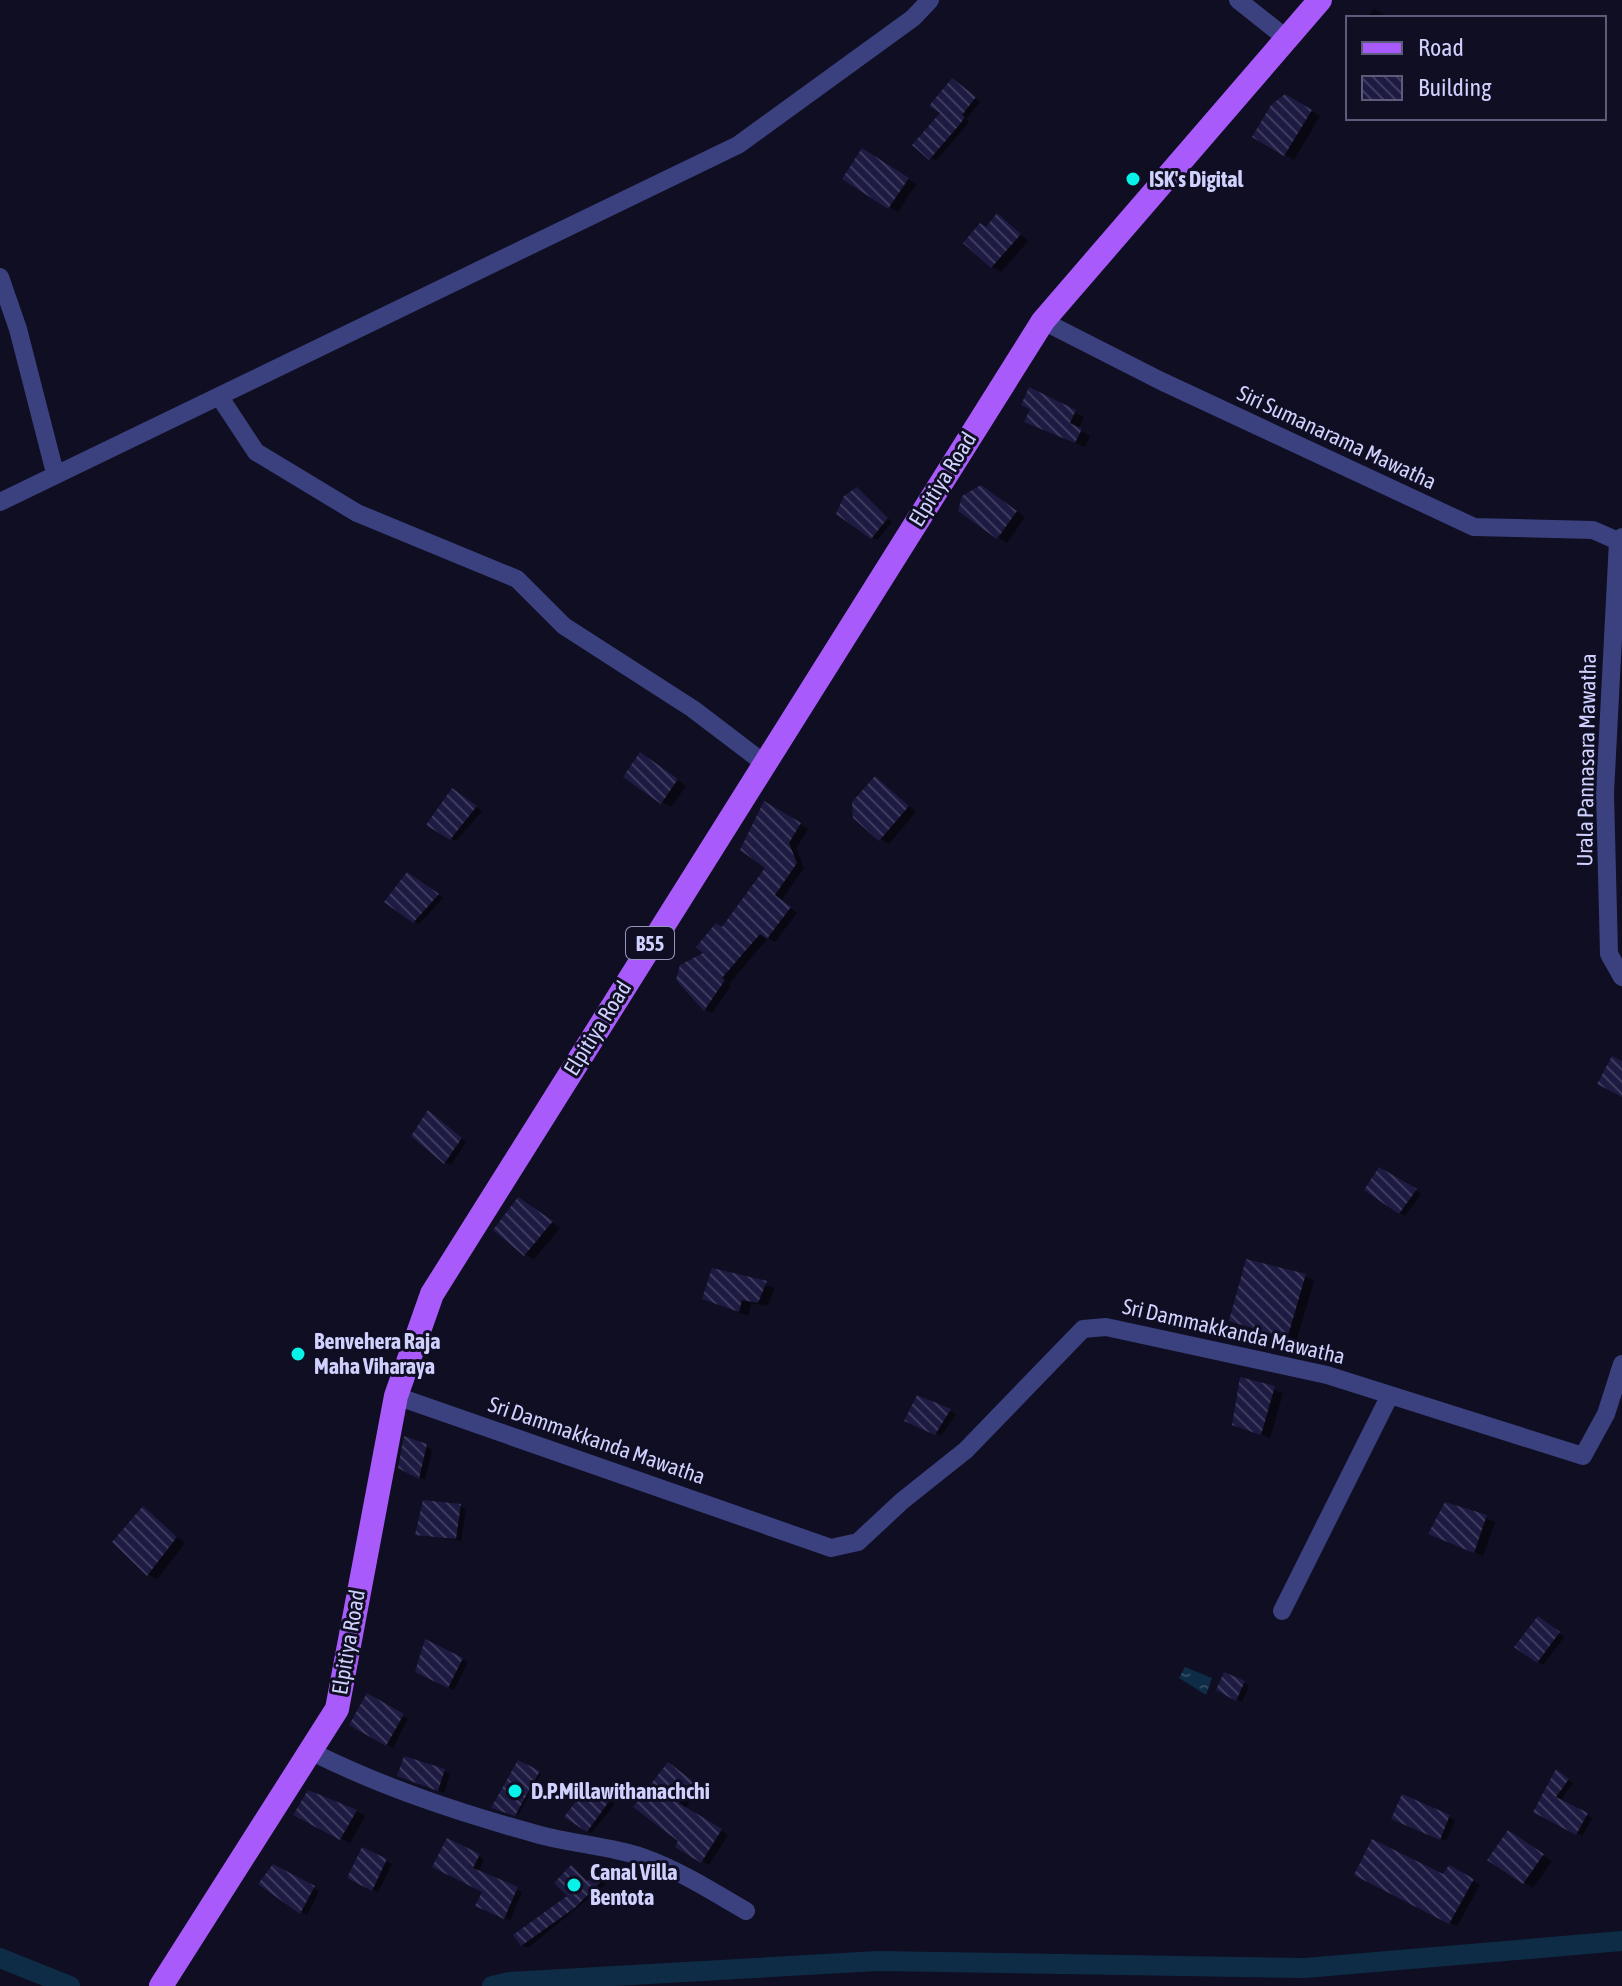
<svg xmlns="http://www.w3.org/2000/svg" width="1622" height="1986" font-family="'Asap Condensed',sans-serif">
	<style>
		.water { fill: url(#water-ripples) }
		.shadow { fill: #0007 }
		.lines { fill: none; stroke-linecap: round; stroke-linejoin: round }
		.canal { stroke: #0e2c46; stroke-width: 20 }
		.building { fill: url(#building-back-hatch) }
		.minor { stroke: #3b417f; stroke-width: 18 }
		.major { stroke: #a85bfa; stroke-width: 24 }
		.poi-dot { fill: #07f3ea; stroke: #0f0e22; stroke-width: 3 }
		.labels { text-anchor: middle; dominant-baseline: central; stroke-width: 6; stroke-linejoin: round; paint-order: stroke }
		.shield { fill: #0f0e22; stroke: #9696bc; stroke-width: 2 }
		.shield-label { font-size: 20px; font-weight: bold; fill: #d0d1fe }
		.poi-label { font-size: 22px; font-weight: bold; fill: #d0d1fe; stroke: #0f0e22; text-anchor: start }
		.street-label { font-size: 22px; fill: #d0d1fe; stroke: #0f0e22 }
	</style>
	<defs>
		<pattern id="water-ripples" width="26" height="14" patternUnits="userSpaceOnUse" patternTransform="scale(2)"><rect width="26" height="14" fill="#0e2c46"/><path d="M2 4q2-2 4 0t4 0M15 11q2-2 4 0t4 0" fill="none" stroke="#304a62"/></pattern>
		<pattern id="building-back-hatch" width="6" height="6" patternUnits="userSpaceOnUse" patternTransform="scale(2)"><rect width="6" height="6" fill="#1d1b42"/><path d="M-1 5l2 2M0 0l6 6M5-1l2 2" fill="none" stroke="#3d3b5e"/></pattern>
	</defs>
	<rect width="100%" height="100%" fill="#0f0e22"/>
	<path class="water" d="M 1185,1667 L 1212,1678 L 1206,1695 L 1179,1678 Z"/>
	<path class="shadow" d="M 1374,9 L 1383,14 L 1388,18 L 1366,18 Z
		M 957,83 L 980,102 L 966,119 L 969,121 L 965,127 L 936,161 L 915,144 L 943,112 Z
		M 1286,96 L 1320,116 L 1294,160 L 1255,136 Z
		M 871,155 L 916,184 L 898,212 L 844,179 Z
		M 1006,221 L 1028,241 L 1001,272 L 992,266 Z
		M 1030,390 L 1084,417 L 1078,429 L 1090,436 L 1085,447 L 1035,426 Z
		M 863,493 L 892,522 L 877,540 L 872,537 Z
		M 990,493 L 1025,517 L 1007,543 L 960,511 Z
		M 649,760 L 686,786 L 671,807 L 662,802 Z
		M 884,784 L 916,812 L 889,844 L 880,839 Z
		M 458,794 L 482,811 L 456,841 L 429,824 Z
		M 765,803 L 808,829 L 796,848 L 804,868 L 781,901 L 797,913 L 775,942 L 768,938 L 729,984 L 731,986 L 712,1013 L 705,1009 L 706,953 L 768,867 Z
		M 413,877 L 443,898 L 419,924 L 414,921 Z
		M 433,1115 L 466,1142 L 451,1165 L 445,1162 Z
		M 1380,1169 L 1421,1194 L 1405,1216 L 1400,1213 Z
		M 528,1205 L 560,1228 L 534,1259 L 525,1254 Z
		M 713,1270 L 775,1288 L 767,1306 L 751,1303 L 748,1316 L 704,1298 Z
		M 1305,1276 L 1314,1281 L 1296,1342 L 1232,1320 Z
		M 1242,1380 L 1283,1393 L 1270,1438 L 1234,1424 Z
		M 918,1398 L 956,1414 L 941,1436 L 912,1423 Z
		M 426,1446 L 432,1450 L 425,1480 L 400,1467 Z
		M 1446,1504 L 1495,1522 L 1483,1556 L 1440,1538 Z
		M 460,1506 L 466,1509 L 461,1541 L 417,1534 Z
		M 143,1509 L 185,1543 L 157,1579 L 148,1574 Z
		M 1544,1622 L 1564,1637 L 1543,1665 L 1538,1662 Z
		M 426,1642 L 468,1662 L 454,1690 L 423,1675 Z
		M 1244,1683 L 1249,1686 L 1242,1702 L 1218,1689 Z
		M 368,1696 L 408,1719 L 393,1748 L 352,1724 Z
		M 519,1762 L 541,1774 L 518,1815 L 494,1808 Z
		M 676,1769 L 700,1788 L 685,1808 L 728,1835 L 709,1865 L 677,1846 L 681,1841 Z
		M 444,1771 L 450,1774 L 444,1793 L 405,1778 Z
		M 1557,1772 L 1573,1783 L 1560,1801 L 1592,1818 L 1582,1836 L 1536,1812 Z
		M 594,1790 L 615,1804 L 591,1833 L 585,1830 Z
		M 1403,1797 L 1455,1820 L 1446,1841 L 1399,1821 Z
		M 356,1811 L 365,1816 L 350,1843 L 296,1815 Z
		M 1517,1838 L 1552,1861 L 1533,1888 L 1490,1859 Z
		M 448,1840 L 484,1859 L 478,1872 L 522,1892 L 510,1920 L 483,1908 L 484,1891 Z
		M 363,1850 L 392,1864 L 378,1892 L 349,1878 Z
		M 274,1866 L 319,1891 L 307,1915 L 261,1884 Z
		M 1449,1867 L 1480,1885 L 1457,1926 L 1364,1879 L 1444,1876 Z
		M 572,1868 L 589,1883 L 597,1877 L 606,1884 L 528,1948 L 522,1945 L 570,1896 Z"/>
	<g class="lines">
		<path class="canal" d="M 0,1958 L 70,1986
			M 492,1986 L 509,1982 L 878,1961 L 1305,1968 L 1622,1941"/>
	</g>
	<path class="building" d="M 952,78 L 976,97 L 962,115 L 965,117 L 960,124 L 929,160 L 912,145 L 940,113 L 929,106 Z
		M 1285,94 L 1312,110 L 1284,156 L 1252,137 L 1271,105 Z
		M 862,148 L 909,178 L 888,209 L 842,179 Z
		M 997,213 L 1021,234 L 991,268 L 963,243 L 980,223 L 986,227 Z
		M 1029,387 L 1076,410 L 1070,423 L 1082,429 L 1075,443 L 1024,422 L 1030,409 L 1021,405 Z
		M 981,485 L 1017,511 L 997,539 L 958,511 L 962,496 Z
		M 857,487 L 888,518 L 871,539 L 836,514 L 844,496 Z
		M 640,752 L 678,779 L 661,804 L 623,777 Z
		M 875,776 L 909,806 L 879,841 L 853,818 L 852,802 Z
		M 452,788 L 477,806 L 450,840 L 426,825 Z
		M 764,801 L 801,823 L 789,843 L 797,863 L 775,895 L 791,907 L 767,939 L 760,934 L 722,978 L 725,980 L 704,1011 L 676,980 L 680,965 L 703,953 L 696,947 L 716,923 L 722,927 L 765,868 L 740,850 Z
		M 407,872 L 439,894 L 413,923 L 384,902 Z
		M 1612,1056 L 1622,1061 L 1622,1097 L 1597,1084 Z
		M 428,1110 L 462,1138 L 444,1164 L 411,1136 Z
		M 1379,1167 L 1417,1189 L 1399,1214 L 1364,1190 Z
		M 518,1197 L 553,1221 L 524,1256 L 493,1230 Z
		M 1246,1259 L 1306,1274 L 1287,1339 L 1229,1321 Z
		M 712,1268 L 767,1281 L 758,1303 L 742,1300 L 739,1312 L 702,1299 Z
		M 1240,1377 L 1275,1386 L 1261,1435 L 1232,1425 Z
		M 917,1395 L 951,1409 L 935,1435 L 904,1421 Z
		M 404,1436 L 427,1444 L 419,1479 L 398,1468 Z
		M 423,1500 L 461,1504 L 456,1539 L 415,1535 Z
		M 1445,1502 L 1487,1515 L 1474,1553 L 1428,1534 Z
		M 143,1506 L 177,1537 L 147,1576 L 112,1542 Z
		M 1538,1616 L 1560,1632 L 1537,1663 L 1514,1647 Z
		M 425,1639 L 463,1658 L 448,1688 L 415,1672 Z
		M 1224,1672 L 1245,1681 L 1236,1701 L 1216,1690 Z
		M 367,1693 L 404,1714 L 386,1746 L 349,1725 Z
		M 404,1756 L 445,1769 L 438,1791 L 397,1776 Z
		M 518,1760 L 540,1771 L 515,1816 L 491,1808 Z
		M 668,1762 L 694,1782 L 679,1803 L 722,1829 L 701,1863 L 675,1847 L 678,1841 L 633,1807 Z
		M 1556,1769 L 1569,1779 L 1556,1797 L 1588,1813 L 1576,1835 L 1533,1812 Z
		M 589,1784 L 610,1800 L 587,1832 L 564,1817 Z
		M 308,1790 L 357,1810 L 340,1840 L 293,1815 Z
		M 1402,1794 L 1450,1815 L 1440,1840 L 1391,1819 Z
		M 1508,1830 L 1544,1854 L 1523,1884 L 1487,1860 Z
		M 447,1838 L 480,1854 L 473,1868 L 518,1887 L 504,1919 L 475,1906 L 482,1892 L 432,1867 Z
		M 1372,1839 L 1443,1874 L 1449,1865 L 1474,1879 L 1449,1924 L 1354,1875 Z
		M 362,1847 L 387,1859 L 372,1891 L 347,1878 Z
		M 273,1864 L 315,1886 L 300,1914 L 258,1884 Z
		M 571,1865 L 587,1881 L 597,1874 L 602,1880 L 576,1907 L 521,1946 L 513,1935 L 567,1896 L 554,1883 Z"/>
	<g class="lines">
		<path class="minor" d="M 1238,0 L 1286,38
			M 0,277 L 18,329 L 55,473
			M 1043,321 L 1161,381 L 1474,527 L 1593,530 L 1618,541 L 1622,537
			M 219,396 L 256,452 L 357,513 L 517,579 L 564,626 L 693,709 L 764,763
			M 0,502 L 738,145 L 913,18 L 930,0
			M 1618,541 L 1605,793 L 1609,954 L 1622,977
			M 396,1396 L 831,1548 L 858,1542 L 902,1501 L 966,1450 L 1083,1329 L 1106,1327 L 1327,1375 L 1583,1456 L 1606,1414 L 1622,1364
			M 1282,1611 L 1390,1395
			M 310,1751 C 384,1788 460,1813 540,1835 C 573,1844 610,1846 642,1857 C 679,1870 712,1891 746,1911"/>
		<path class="major" d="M 161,1986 L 337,1709 L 396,1396 L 432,1294 L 1043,321 L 1320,0"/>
	</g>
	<g class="poi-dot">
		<circle cx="1133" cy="179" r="8"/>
		<circle cx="298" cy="1354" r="8"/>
		<circle cx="515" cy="1791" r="8"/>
		<circle cx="574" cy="1885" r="8"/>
	</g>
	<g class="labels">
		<rect class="shield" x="626" y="927" width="48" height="32" rx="6"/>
		<g class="shield-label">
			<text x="650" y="943">B55</text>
		</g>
		<g class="poi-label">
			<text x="1149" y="179">ISK's Digital</text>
			<text x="314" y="1341">Benvehera Raja<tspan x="314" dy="25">Maha Viharaya</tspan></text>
			<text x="531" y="1791">D.P.Millawithanachchi</text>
			<text x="590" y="1872">Canal Villa<tspan x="590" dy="25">Bentota</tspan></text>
		</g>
		<g class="street-label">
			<text transform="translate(1337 437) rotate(25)">Siri Sumanarama Mawatha</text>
			<text transform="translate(942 479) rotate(-58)">Elpitiya Road</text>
			<text transform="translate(1586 760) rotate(-89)">Urala Pannasara Mawatha</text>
			<text transform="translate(597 1028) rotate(-58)">Elpitiya Road</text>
			<text transform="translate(1234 1331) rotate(13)">Sri Dammakkanda Mawatha</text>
			<text transform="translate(597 1440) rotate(19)">Sri Dammakkanda Mawatha</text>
			<text transform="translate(348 1642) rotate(-80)">Elpitiya Road</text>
		</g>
	</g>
	<rect x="1346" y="16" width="260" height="104" fill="#0f0e22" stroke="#5c5c7a" stroke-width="2"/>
	<rect x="1362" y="42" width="40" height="12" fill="#a85bfa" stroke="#5c5c7a" stroke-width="2"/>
	<text x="1418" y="56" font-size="24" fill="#d0d1fe">Road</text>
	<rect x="1362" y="76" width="40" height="24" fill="url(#building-back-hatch)" stroke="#5c5c7a" stroke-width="2"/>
	<text x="1418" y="96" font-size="24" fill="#d0d1fe">Building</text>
</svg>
